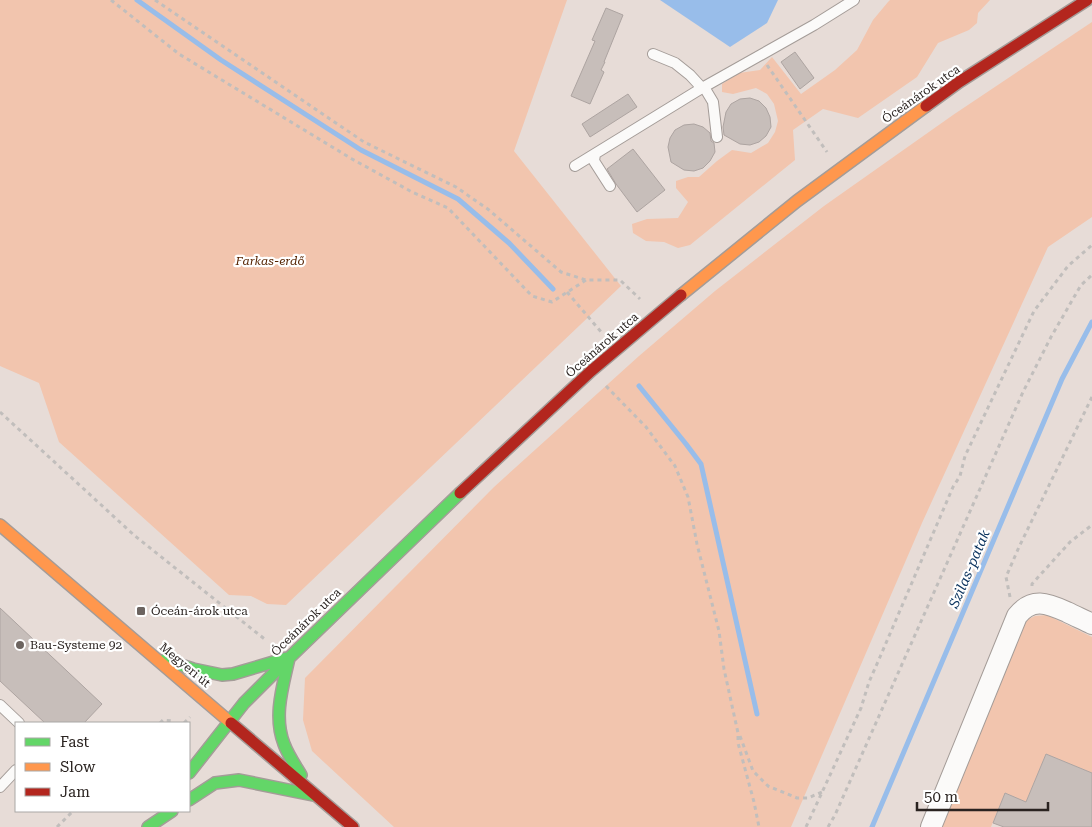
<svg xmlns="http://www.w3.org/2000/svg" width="1092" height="827" font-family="'Roboto Serif',serif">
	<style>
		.green { fill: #f2c5ae }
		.water { fill: #98bdea }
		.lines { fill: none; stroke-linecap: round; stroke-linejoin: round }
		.stream { stroke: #98bdea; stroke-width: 5 }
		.building { fill: #c7beba; stroke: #ada4a1 }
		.lane-casing { stroke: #a49c98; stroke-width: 12 }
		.street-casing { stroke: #a49c98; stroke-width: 22 }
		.fast-casing { stroke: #a49c98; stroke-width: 14 }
		.slow-casing { stroke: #a49c98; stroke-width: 14 }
		.jam-casing { stroke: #a49c98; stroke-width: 14 }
		.path { stroke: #c1bebc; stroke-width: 3; stroke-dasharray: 4 4; stroke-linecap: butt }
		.lane { stroke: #fbfaf9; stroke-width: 10 }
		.street { stroke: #fbfaf9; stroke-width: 20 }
		.fast { stroke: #63d668; stroke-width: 11 }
		.slow { stroke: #ff974d; stroke-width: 11 }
		.jam { stroke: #b3261e; stroke-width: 11 }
		.poi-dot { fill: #6c6460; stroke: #fff; stroke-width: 2 }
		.labels { text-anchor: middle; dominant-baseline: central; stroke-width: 4.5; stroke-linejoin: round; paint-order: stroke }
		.street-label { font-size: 12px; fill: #2a2320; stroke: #fff }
		.park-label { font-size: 12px; font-style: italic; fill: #552300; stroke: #fff }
		.poi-label { font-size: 12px; fill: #2a2320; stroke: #fff; text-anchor: start }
		.water-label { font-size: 14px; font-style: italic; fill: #0f3761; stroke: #fff }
	</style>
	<rect width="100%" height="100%" fill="#e7dcd7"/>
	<path class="green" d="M 0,0 L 567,0 L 514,151 L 621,286 L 286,605 L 267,604 L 251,596 L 229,595 L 59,442 L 39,383 L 0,366 Z
		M 890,0 L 990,0 L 978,13 L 977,23 L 969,30 L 938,43 L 917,77 L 858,118 L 823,109 L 793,130 L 795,160 L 690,245 L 678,248 L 664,242 L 646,241 L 633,233 L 632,224 L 647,219 L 678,218 L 688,202 L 676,188 L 676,181 L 688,177 L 699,177 L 717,161 L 732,150 L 751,153 L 768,143 L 775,132 L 778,121 L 774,104 L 767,94 L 756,88 L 733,94 L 722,92 L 722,84 L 739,73 L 760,70 L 772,57 L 801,94 L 835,70 L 857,50 L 873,20 L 888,2 Z
		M 1092,22 L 1092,217 L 1048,247 L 922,523 L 791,827 L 394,827 L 312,751 L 303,720 L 305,678 L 494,487 L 639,356 L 715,291 L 824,206 L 953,115 Z
		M 1047,615 L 1092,637 L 1092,773 L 1046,754 L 1026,802 L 1005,793 L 991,827 L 940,827 L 1025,621 L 1035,616 Z"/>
	<path class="water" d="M 660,0 L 778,0 L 767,23 L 730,47 Z"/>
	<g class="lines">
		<path class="stream" d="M 137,0 L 221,60 L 361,150 L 458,199 L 509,243 L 553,289
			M 639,386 L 686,444 L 701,464 L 757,714
			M 872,827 L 1062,379 L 1092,322"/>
	</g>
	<path class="building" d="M 606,8 L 623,15 L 604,62 L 605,62 L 601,70 L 604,72 L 590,104 L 571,96 L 595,41 L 592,40 Z
		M 795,52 L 814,78 L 800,89 L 781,62 Z
		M 628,94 L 637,107 L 590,137 L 582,124 Z
		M 750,98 L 759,101 L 766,108 L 770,117 L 771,127 L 766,136 L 759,142 L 750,145 L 740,144 L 724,135 L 723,127 L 726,112 L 731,104 L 740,99 Z
		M 694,124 L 703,127 L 710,133 L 711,141 L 714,143 L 715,152 L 710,161 L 703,168 L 694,171 L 684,170 L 671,162 L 668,147 L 670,138 L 675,130 L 684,125 Z
		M 633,149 L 665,190 L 637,212 L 616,184 L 607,169 Z
		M 0,608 L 102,704 L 84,723 L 45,723 L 0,681 Z
		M 1046,754 L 1092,773 L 1092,827 L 1004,827 L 993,823 L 1005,793 L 1026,802 Z"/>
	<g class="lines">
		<defs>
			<path id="lane" d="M 653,54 L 675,63 L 690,75 L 702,88
				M 704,87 L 713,102 L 717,137
				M 595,154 L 594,161 L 610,186
				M 575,166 L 702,88 L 814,25 L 854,0
				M 0,705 L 19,723
				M 0,787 L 16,770"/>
			<path id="street" d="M 931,827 L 1017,616 C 1032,597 1047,603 1067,612 C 1075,616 1084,620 1092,624"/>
			<path id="fast" d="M 289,658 C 283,686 273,716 284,744 C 288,755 295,765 301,775
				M 165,660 L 193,669 L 222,675 L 233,674 L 287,658
				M 189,773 L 244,703 L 289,658 L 460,493
				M 189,800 L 215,783 L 239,780 L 313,795
				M 148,827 L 172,811"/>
			<path id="slow" d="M 681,295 L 797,201 L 926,106
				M 0,525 L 231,723"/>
			<path id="jam" d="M 926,106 L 959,82 L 1087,0
				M 460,493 L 591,371 L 681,295
				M 231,723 L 353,827"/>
		</defs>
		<use href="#lane" class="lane-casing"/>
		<use href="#street" class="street-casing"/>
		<use href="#fast" class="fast-casing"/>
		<use href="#slow" class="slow-casing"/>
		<use href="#jam" class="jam-casing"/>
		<path class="path" d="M 111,0 L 179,54 L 352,159 L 412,192 L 448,208 L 532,296 L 552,302 L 586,280
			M 155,0 L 364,142 L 456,187 L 489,210 L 561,272 L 586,280 L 620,280 L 640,299
			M 767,65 L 827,152
			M 567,292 L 602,333
			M 606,386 L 646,427 L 675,466 L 688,497 L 697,544 L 719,631 L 724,669 L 738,733 L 738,743 L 754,802 L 759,827
			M 0,412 L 135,536 L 267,641
			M 1032,586 L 1032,584 L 1070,542 L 1092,525
			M 1010,597 L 1006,577 L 1019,547 L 1092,397
			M 160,723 L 163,720 L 173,721
			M 184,723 L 190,717
			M 740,736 L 753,771 L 768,786 L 797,798 L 808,798 L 822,792
			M 57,827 L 73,811
			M 806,827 L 861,708 L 869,682 L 880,657 L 953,487 L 960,476 L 965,456 L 1034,311 L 1068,266 L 1092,245
			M 828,827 L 835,815 L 1023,392 L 1051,337 L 1081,285 L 1092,275"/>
		<use href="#lane" class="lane"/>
		<use href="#street" class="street"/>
		<use href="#fast" class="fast"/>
		<use href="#slow" class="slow"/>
		<use href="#jam" class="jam"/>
	</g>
	<g class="poi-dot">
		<rect x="136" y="606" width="10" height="10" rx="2.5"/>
		<circle cx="20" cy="645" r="5"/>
	</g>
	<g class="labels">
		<g class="street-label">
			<text transform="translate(921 94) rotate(-35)">Óceánárok utca</text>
			<text transform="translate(602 345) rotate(-41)">Óceánárok utca</text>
			<text transform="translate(306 622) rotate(-44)">Óceánárok utca</text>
			<text transform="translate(185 665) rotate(40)">Megyeri út</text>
		</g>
		<g class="park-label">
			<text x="270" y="261">Farkas-erdő</text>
		</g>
		<g class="poi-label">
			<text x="151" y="611">Óceán-árok utca</text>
			<text x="30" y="645">Bau-Systeme 92</text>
		</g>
		<g class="water-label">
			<text transform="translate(969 569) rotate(-67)">Szilas-patak</text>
		</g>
	</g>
	<rect x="15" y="722" width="175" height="90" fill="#ffffff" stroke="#aaa7a6"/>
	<rect x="25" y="738" width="25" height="8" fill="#63d668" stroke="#aaa7a6"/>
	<text x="60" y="747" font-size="15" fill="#2a2320">Fast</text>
	<rect x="25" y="763" width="25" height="8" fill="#ff974d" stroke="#aaa7a6"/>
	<text x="60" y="772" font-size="15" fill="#2a2320">Slow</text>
	<rect x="25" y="788" width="25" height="8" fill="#b3261e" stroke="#aaa7a6"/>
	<text x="60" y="797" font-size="15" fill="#2a2320">Jam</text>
	<path d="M917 802v8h131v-8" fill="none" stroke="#2a2320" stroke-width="2.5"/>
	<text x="924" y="802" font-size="15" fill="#2a2320" stroke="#ffffff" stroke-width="4" paint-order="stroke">50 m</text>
</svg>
